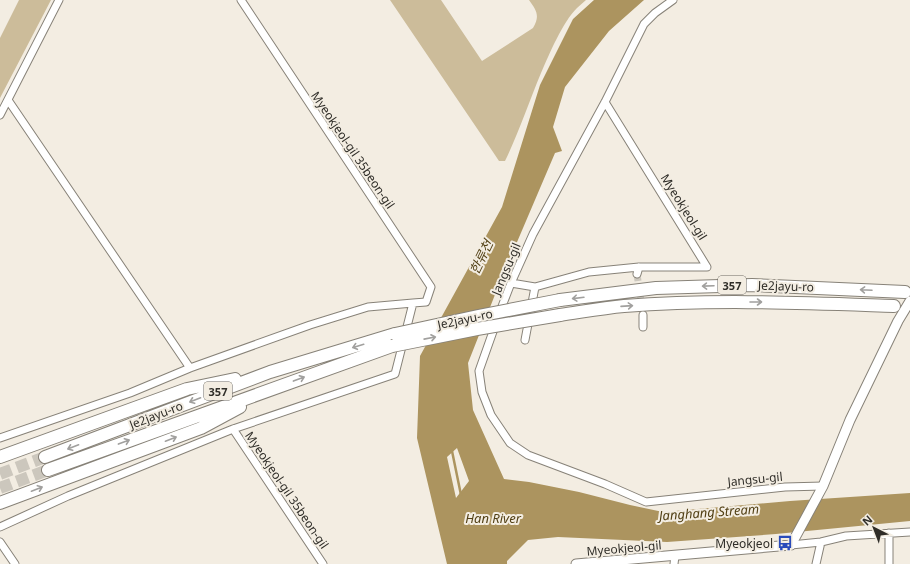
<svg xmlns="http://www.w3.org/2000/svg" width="910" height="564" font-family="'Noto Sans','Noto Sans KR',sans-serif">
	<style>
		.green { fill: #ccbc9a }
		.water { fill: #ac945f; fill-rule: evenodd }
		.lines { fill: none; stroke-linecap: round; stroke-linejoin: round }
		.stream { stroke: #ac945f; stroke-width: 2.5 }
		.minor-tunnel { stroke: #ccc7bd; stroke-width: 7; stroke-dasharray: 7 3.5; stroke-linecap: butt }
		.trunk-tunnel { stroke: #ccc7bd; stroke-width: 12; stroke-dasharray: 12 6; stroke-linecap: butt }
		.minor-casing { stroke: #878278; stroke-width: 9 }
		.tertiary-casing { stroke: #878278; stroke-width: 11 }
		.trunk-casing { stroke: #878278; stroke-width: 14 }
		.minor { stroke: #fff; stroke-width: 7 }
		.tertiary { stroke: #fff; stroke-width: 9 }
		.trunk { stroke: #fff; stroke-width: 12 }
		.trunk-bridge-casing { stroke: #878278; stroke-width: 14; stroke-linecap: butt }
		.trunk-bridge { stroke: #fff; stroke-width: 12 }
		.oneway { stroke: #a1a09e }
		.labels { text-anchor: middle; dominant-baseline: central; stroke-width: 4; stroke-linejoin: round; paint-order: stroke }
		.shield { fill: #f3ede2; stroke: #6a6760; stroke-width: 1 }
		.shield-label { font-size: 11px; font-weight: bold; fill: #2f2d28 }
		.street-label { font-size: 12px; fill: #2f2d28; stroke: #f3ede2 }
		.poi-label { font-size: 12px; fill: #2f2d28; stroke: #f3ede2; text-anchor: end }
		.water-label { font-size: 13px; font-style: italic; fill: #524015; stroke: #f3ede2 }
	</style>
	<rect width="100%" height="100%" fill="#f3ede2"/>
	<path class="green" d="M 19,0 L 51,0 L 0,98 L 0,38 Z
		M 390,0 L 441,0 L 482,61 L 533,28 C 540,16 537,11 529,0 L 586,0 C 583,3 580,5 577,8 C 562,23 550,53 541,73 C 529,102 519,132 505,161 L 499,161 L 493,152 Z"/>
	<path class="water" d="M 594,0 L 644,0 L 609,31 L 565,87 L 553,127 L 562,151 L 555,153 L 500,282 L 468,363 L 473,410 L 504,479 L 529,482 L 579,492 L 630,505 L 663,512 L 790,501 L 910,493 L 910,521 L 776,534 L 667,542 L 558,537 L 528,540 L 507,561 L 507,564 L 447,564 L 417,438 L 420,356 L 502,207 L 540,85 L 573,19 ZM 457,448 L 469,481 L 456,498 L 447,457 Z"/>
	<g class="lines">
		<path class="stream" d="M 452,451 L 461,495"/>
		<path class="minor-tunnel" d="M 637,274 L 642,308"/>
		<path class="trunk-tunnel" d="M 0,474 L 45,457
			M 0,488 L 48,470"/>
		<defs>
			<path id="minor" d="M 241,0 L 431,287 L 426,302 L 413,303
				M 8,100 L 190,368
				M 0,115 L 59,0
				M 637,274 L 639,267
				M 511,283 L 535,287 L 589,272 L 639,267 L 707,267 L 605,102
				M 499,314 L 511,283 L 533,234 L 605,102 L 644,24 L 655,13 L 673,0
				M 643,315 L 643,327
				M 496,323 L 479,371 L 482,392 L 491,415 L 510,443 L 528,455 L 605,484 L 646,502 L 785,487 L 823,486
				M 525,340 L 535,287
				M 233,429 L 323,564
				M 0,438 L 130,393 L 190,368 L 310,325 L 368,307 L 413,303 L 395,374 L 233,429 L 68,496 L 0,527
				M 889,533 L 889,564
				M 0,542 L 15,564
				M 791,545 L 821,542 L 846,536 L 910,532
				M 674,564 L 675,556
				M 816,564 L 821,542"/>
			<path id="tertiary" d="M 576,564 L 791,545 L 823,486 L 850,420 L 898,321 L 910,301"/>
			<path id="trunk" d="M 560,300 L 656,288 L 752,285 L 905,292
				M 560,315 C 581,312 602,308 624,306 C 714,299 804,303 894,306
				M 0,457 L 187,389 L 235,379
				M 45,457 L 270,372 L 395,334
				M 48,470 L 392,346
				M 0,503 L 201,428 L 240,407"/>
		</defs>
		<use href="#minor" class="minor-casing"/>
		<use href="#tertiary" class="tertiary-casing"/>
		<use href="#trunk" class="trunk-casing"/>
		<use href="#minor" class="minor"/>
		<use href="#tertiary" class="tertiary"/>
		<use href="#trunk" class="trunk"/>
		<defs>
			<path id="trunk-bridge" d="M 395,334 L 478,316 L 560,300
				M 392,346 L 477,329 L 560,315"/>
		</defs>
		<use href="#trunk-bridge" class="trunk-bridge-casing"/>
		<use href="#trunk-bridge" class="trunk-bridge"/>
	</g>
	<defs><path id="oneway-shaft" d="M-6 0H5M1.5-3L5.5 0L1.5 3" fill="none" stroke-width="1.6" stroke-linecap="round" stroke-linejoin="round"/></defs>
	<g class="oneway">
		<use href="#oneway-shaft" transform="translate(708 286) rotate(178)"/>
		<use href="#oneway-shaft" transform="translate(866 290) rotate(-177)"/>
		<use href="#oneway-shaft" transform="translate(578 298) rotate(173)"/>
		<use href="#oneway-shaft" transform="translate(756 302)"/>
		<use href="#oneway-shaft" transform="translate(627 306) rotate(-4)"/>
		<use href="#oneway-shaft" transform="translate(430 338) rotate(-11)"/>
		<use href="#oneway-shaft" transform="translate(358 346) rotate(163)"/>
		<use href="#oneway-shaft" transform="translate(299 379) rotate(-20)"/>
		<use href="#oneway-shaft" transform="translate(195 400) rotate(159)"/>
		<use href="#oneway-shaft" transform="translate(171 439) rotate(-21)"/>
		<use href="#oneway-shaft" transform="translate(124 442) rotate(-20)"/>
		<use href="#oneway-shaft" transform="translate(73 447) rotate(159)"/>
		<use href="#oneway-shaft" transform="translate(37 489) rotate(-21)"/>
	</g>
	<defs>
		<symbol id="bus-bare" viewBox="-9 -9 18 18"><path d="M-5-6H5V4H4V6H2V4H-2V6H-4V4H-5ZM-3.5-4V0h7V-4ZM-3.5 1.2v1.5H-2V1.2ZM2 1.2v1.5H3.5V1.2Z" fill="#294bbb" stroke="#f3ede2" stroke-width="2.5" paint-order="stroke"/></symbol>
	</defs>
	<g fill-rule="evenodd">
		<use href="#bus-bare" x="774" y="532" width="22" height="22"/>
	</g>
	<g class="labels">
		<g class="shield">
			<rect x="718" y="276" width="28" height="18" rx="3"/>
			<rect x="204" y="382" width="28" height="18" rx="3"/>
		</g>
		<g class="shield-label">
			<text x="732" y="285">357</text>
			<text x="218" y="391">357</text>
		</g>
		<g class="street-label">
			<text transform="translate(353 150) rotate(56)">Myeokjeol-gil 35beon-gil</text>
			<text transform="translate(684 207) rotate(58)">Myeokjeol-gil</text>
			<text transform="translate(506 269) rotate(-67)">Jangsu-gil</text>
			<text transform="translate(786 286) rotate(2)">Je2jayu-ro</text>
			<text transform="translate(465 319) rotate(-12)">Je2jayu-ro</text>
			<text transform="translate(156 415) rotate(-21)">Je2jayu-ro</text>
			<text transform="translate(755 479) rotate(-6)">Jangsu-gil</text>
			<text transform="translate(287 490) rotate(56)">Myeokjeol-gil 35beon-gil</text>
			<text transform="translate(624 548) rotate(-5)">Myeokjeol-gil</text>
		</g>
		<g class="poi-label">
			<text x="773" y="543">Myeokjeol</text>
		</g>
		<g class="water-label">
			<text transform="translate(481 257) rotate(-64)">한류천</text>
			<text transform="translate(709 512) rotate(-4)">Janghang Stream</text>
			<text x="493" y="518">Han River</text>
		</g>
	</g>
	<g transform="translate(874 528) rotate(318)" stroke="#f3ede2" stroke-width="3" paint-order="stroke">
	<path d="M0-3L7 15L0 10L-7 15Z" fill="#2f2d28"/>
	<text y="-6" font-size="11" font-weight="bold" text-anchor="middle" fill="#2f2d28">N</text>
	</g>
</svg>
